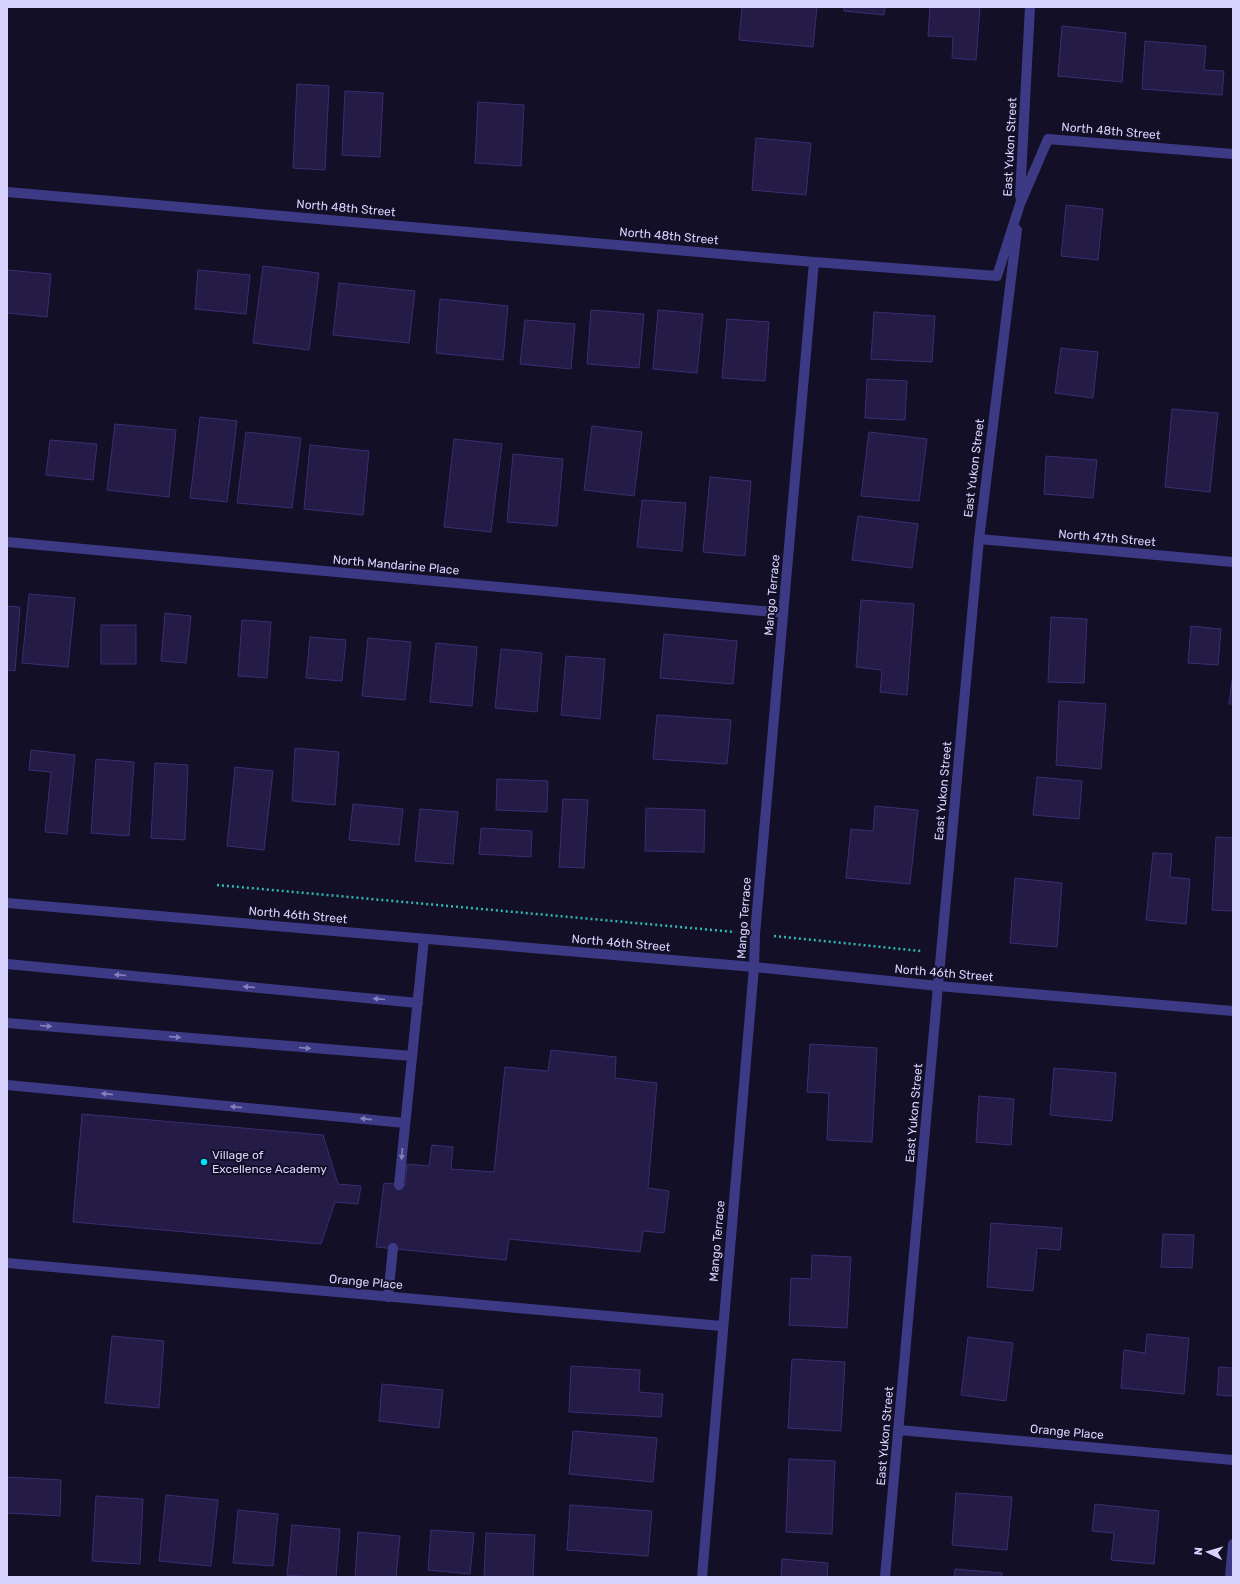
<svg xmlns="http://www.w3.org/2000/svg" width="1240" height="1584" font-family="Rubik,sans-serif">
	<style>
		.building { fill: #241b47; stroke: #3b2d73 }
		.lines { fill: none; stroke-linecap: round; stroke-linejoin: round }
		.path { stroke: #2fb8b0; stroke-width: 2.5; stroke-dasharray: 2 3; stroke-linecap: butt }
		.service { stroke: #3d3a85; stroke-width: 10 }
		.minor { stroke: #3d3a85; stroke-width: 10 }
		.tertiary { stroke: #3d3a85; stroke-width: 10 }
		.oneway { fill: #837fbc }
		.poi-dot { fill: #00e5ff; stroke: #130f26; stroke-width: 1.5 }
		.labels { text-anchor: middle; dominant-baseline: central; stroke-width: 4; stroke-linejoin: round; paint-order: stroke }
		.street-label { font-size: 12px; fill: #d9d4ff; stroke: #130f26 }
		.poi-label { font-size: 12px; fill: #d9d4ff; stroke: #130f26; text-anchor: start }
	</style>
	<rect width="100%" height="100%" fill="#130f26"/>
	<path class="building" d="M 742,7 L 817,7 L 813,47 L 739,40 Z
		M 844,7 L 885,7 L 884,15 L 844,11 Z
		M 930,7 L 980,7 L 976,60 L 952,58 L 953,37 L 928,36 Z
		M 1062,26 L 1126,33 L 1122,82 L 1058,76 Z
		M 1145,41 L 1206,46 L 1204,70 L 1224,71 L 1222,95 L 1142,89 Z
		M 297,84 L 329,86 L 325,170 L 293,168 Z
		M 345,91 L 383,93 L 380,157 L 342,155 Z
		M 478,102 L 524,105 L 521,166 L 475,163 Z
		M 756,138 L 811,143 L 806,195 L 752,190 Z
		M 1066,205 L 1103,209 L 1098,260 L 1061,256 Z
		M 263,266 L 319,273 L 309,350 L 253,343 Z
		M 7,270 L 51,274 L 47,317 L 7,313 Z
		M 198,270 L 250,275 L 246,314 L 195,309 Z
		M 339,283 L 415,291 L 409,343 L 333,335 Z
		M 440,299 L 508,306 L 503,360 L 436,353 Z
		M 591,310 L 644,314 L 639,368 L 587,364 Z
		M 658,310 L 703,314 L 697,373 L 653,369 Z
		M 874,312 L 935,316 L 932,362 L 871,359 Z
		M 727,319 L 769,322 L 765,381 L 722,378 Z
		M 525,320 L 575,324 L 571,369 L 520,364 Z
		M 1061,348 L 1098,352 L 1093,398 L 1055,393 Z
		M 867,379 L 907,381 L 905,420 L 865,418 Z
		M 1172,409 L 1218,413 L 1210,492 L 1165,487 Z
		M 200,417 L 237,421 L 227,502 L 190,498 Z
		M 115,424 L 176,430 L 169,497 L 107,490 Z
		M 592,426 L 642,432 L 634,496 L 584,490 Z
		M 246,432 L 301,438 L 292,508 L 237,503 Z
		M 869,432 L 927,439 L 919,501 L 861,496 Z
		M 454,439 L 502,444 L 491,532 L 444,527 Z
		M 50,440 L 97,444 L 93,480 L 46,475 Z
		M 310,445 L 369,451 L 363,515 L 304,509 Z
		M 513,454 L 563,459 L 557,526 L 507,522 Z
		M 1046,456 L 1097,460 L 1093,498 L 1044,494 Z
		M 710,477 L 751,481 L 745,556 L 703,552 Z
		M 642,500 L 686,503 L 682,551 L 637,547 Z
		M 858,516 L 918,524 L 912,568 L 852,560 Z
		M 29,594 L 75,598 L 68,667 L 22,663 Z
		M 861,600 L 914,604 L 907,695 L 880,692 L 882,670 L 856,667 Z
		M 7,606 L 20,607 L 15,671 L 7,670 Z
		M 165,613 L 191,616 L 186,663 L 161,661 Z
		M 1051,617 L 1087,619 L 1084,683 L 1048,682 Z
		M 242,620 L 271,622 L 267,678 L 238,676 Z
		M 101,625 L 136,625 L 136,664 L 101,664 Z
		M 1191,626 L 1221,629 L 1218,665 L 1188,663 Z
		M 664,634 L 737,641 L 733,684 L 660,678 Z
		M 310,637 L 346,640 L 342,681 L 306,678 Z
		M 368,638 L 411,642 L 405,700 L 362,696 Z
		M 436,643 L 477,647 L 472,706 L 430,702 Z
		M 501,649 L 542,653 L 537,712 L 495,708 Z
		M 566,656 L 605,659 L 600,719 L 561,715 Z
		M 1233,673 L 1233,704 L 1229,704 Z
		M 1059,701 L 1106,704 L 1101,769 L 1056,765 Z
		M 657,715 L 731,720 L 727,764 L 653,759 Z
		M 295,748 L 339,752 L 335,805 L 292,801 Z
		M 31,750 L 75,755 L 67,834 L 45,832 L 51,772 L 29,770 Z
		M 96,759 L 134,762 L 129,836 L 91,833 Z
		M 155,763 L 188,765 L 185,840 L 151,838 Z
		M 235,767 L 273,771 L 264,850 L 227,846 Z
		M 1037,777 L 1082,781 L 1079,819 L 1033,815 Z
		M 497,779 L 548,781 L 547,812 L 496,810 Z
		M 563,799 L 588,800 L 584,868 L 559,867 Z
		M 353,804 L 403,809 L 399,845 L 349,840 Z
		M 875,806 L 918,810 L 910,884 L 846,878 L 851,829 L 873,831 Z
		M 646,808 L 705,810 L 704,852 L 645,851 Z
		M 420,809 L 458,812 L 453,864 L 415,861 Z
		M 481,828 L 532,831 L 531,857 L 479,854 Z
		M 1216,837 L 1233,838 L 1233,911 L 1212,910 Z
		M 1153,853 L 1172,854 L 1170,877 L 1190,879 L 1186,924 L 1146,920 Z
		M 1015,878 L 1062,883 L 1057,947 L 1010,943 Z
		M 810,1044 L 877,1048 L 872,1142 L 827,1140 L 829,1093 L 807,1092 Z
		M 551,1050 L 616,1057 L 615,1078 L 657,1083 L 648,1188 L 669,1191 L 664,1233 L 643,1231 L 640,1252 L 509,1239 L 506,1260 L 376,1247 L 384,1183 L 405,1185 L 407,1164 L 429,1166 L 432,1145 L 453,1147 L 451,1169 L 494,1172 L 505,1067 L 548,1071 Z
		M 1054,1068 L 1116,1073 L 1112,1121 L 1050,1115 Z
		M 979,1096 L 1014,1099 L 1011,1145 L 976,1142 Z
		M 82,1114 L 323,1135 L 338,1184 L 361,1186 L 358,1204 L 335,1202 L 321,1244 L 73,1222 Z
		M 991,1223 L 1062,1228 L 1060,1250 L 1037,1248 L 1033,1291 L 987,1287 Z
		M 1163,1234 L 1194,1235 L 1192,1268 L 1161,1267 Z
		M 812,1255 L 851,1257 L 847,1328 L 789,1325 L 791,1278 L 811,1279 Z
		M 1147,1334 L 1189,1338 L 1184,1394 L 1121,1388 L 1124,1350 L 1145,1353 Z
		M 112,1336 L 164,1341 L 159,1408 L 105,1403 Z
		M 968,1337 L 1013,1343 L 1006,1401 L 961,1395 Z
		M 792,1359 L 845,1362 L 841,1431 L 788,1428 Z
		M 571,1366 L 640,1370 L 639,1392 L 663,1394 L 661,1417 L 569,1412 Z
		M 1219,1367 L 1233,1368 L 1233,1396 L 1217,1395 Z
		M 382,1384 L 443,1390 L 439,1428 L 379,1421 Z
		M 573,1431 L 657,1438 L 653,1482 L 569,1474 Z
		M 789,1459 L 835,1461 L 832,1534 L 786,1532 Z
		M 7,1477 L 61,1480 L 60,1516 L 7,1513 Z
		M 956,1493 L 1012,1497 L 1007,1550 L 952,1545 Z
		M 166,1495 L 218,1500 L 211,1566 L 159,1561 Z
		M 96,1496 L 143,1499 L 140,1564 L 92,1561 Z
		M 1095,1504 L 1159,1511 L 1154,1564 L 1111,1560 L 1114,1533 L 1092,1531 Z
		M 570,1505 L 652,1511 L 648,1556 L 567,1550 Z
		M 238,1510 L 278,1514 L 273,1566 L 233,1563 Z
		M 292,1525 L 340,1529 L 336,1577 L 308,1577 L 287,1575 Z
		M 431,1530 L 474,1533 L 470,1574 L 428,1570 Z
		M 358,1532 L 400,1536 L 396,1577 L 355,1577 Z
		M 486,1533 L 535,1535 L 533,1577 L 484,1577 Z
		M 782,1559 L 828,1563 L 827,1577 L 781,1577 Z
		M 955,1569 L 1002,1573 L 1002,1577 L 954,1577 Z"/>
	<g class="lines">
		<path class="path" d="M 217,885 L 735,932
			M 774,936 L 921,951"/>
		<path class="service" d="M 7,964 L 418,1003
			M 7,1023 L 412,1056
			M 7,1085 L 405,1123
			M 399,1185 L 424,939
			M 388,1297 L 393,1248"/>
		<path class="minor" d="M 7,192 L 814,262 L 997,276 L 1020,204 L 1048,139 L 1233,154
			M 1020,196 L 1030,7
			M 979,539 L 1233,562
			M 7,542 L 783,613
			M 938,986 L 979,539 L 1017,230
			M 7,1263 L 722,1326
			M 899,1430 L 1233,1460
			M 702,1577 L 754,967 L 755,934 L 814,262
			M 1230,1577 L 1233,1544"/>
		<path class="tertiary" d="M 7,903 L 754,967 L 938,986 L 1233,1011
			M 885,1577 L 938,986"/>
	</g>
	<defs><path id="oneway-solid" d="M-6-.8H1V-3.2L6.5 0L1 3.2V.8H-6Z"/></defs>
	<g class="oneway">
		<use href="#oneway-solid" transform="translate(120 975) rotate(-175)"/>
		<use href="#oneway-solid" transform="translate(249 987) rotate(-175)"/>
		<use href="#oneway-solid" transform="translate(379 999) rotate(-175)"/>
		<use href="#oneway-solid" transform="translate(46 1026) rotate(5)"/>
		<use href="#oneway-solid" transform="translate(175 1037) rotate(5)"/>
		<use href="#oneway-solid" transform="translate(305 1048) rotate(5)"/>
		<use href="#oneway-solid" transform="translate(107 1094) rotate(-174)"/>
		<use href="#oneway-solid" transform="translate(236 1107) rotate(-174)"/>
		<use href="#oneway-solid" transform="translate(366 1119) rotate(-174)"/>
		<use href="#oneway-solid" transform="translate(402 1154) rotate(95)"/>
	</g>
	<circle class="poi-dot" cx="204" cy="1162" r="4"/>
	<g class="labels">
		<g class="street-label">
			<text transform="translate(1111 131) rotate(5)">North 48th Street</text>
			<text transform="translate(1010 147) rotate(-87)">East Yukon Street</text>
			<text transform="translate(346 208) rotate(5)">North 48th Street</text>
			<text transform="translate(669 236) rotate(5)">North 48th Street</text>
			<text transform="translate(974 468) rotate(-83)">East Yukon Street</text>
			<text transform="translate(1107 538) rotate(5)">North 47th Street</text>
			<text transform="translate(396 565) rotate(5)">North Mandarine Place</text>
			<text transform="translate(772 595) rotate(-85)">Mango Terrace</text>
			<text transform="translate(943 791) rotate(-85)">East Yukon Street</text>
			<text transform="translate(298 915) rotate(5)">North 46th Street</text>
			<text transform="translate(744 918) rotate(-86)">Mango Terrace</text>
			<text transform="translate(621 943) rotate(5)">North 46th Street</text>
			<text transform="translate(944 973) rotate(5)">North 46th Street</text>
			<text transform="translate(914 1113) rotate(-85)">East Yukon Street</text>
			<text transform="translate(717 1241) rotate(-85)">Mango Terrace</text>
			<text transform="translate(366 1282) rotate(5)">Orange Place</text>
			<text transform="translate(1067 1432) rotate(5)">Orange Place</text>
			<text transform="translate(885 1436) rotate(-85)">East Yukon Street</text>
		</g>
		<g class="poi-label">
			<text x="212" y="1155">Village of<tspan x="212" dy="14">Excellence Academy</tspan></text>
		</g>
	</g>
	<rect width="1240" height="1584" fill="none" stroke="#d9d4ff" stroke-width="16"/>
	<g transform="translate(1208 1552) rotate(275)" stroke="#130f26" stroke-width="3" paint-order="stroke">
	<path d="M0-3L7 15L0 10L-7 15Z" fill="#d9d4ff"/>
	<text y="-6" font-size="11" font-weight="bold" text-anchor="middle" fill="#d9d4ff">N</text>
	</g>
</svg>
